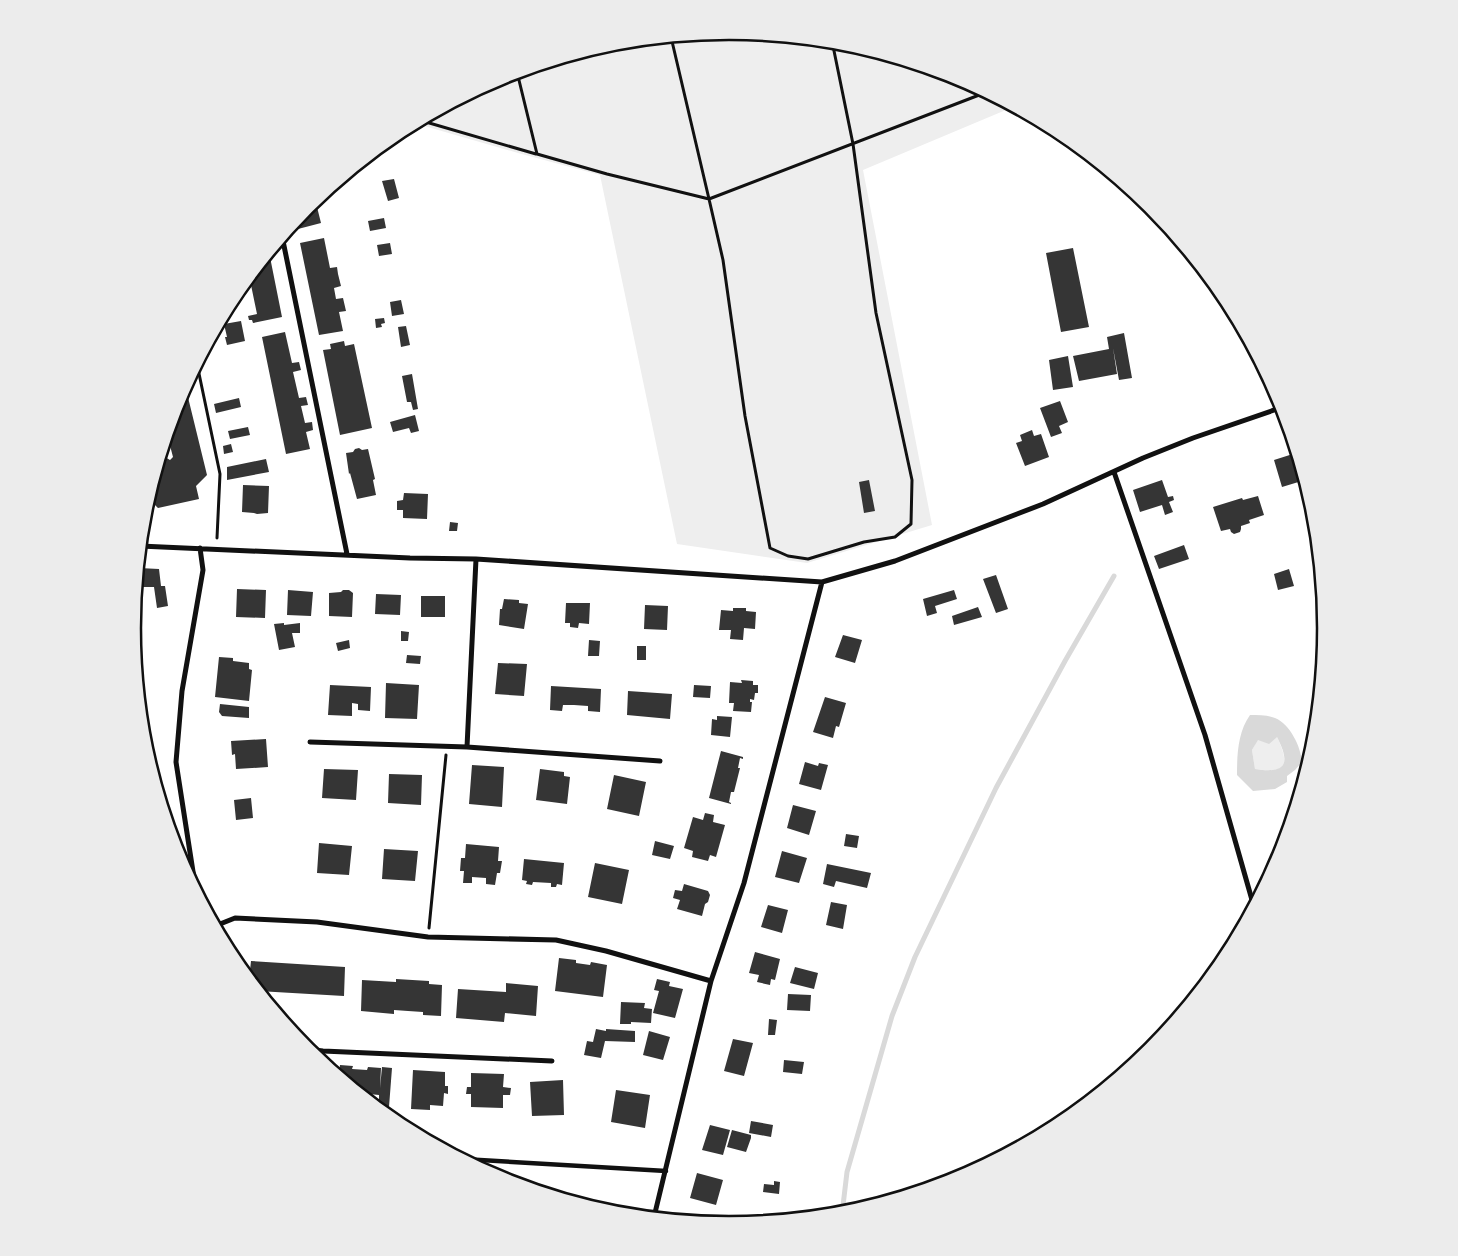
<svg xmlns="http://www.w3.org/2000/svg" width="1458" height="1256" font-family="Rubik,sans-serif">
	<style>
		.green { fill: #eee }
		.water { fill: #d9d9d9; fill-rule: evenodd }
		.lines { fill: none; stroke-linecap: round; stroke-linejoin: round }
		.stream { stroke: #d9d9d9; stroke-width: 5 }
		.building { fill: #353535 }
		.path { stroke: #111; stroke-width: 3 }
		.pedestrian { stroke: #111; stroke-width: 4.5 }
		.minor { stroke: #111; stroke-width: 5 }
		.rim { fill: none; stroke: #111; stroke-width: 2.5 }
	</style>
	<rect width="100%" height="100%" fill="#fff"/>
	<path class="green" d="M 729,31 L 846,43 L 958,77 L 1013,107 L 863,170 L 932,525 L 807,563 L 677,544 L 600,175 L 518,153 L 414,123 L 501,77 L 613,43 Z
		M 1277,737 C 1290,765 1287,774 1255,769 L 1252,750 L 1258,739 Z"/>
	<path class="water" d="M 1250,715 C 1258,715 1268,715 1275,718 C 1290,724 1301,747 1302,762 L 1295,770 L 1287,776 L 1287,782 L 1275,789 L 1253,791 L 1237,775 C 1237,754 1238,732 1250,715 ZM 1277,737 C 1291,764 1286,774 1255,769 L 1252,750 L 1258,740 L 1269,744 Z"/>
	<g class="lines">
		<path class="stream" d="M 842,1214 L 847,1172 L 892,1016 L 915,957 L 996,788 L 1065,661 L 1114,576"/>
	</g>
	<path class="building" d="M 394,179 L 399,198 L 388,201 L 382,181 Z
		M 315,199 L 321,223 L 298,229 L 296,220 L 307,206 Z
		M 384,218 L 386,228 L 370,231 L 368,221 Z
		M 324,238 L 330,268 L 337,267 L 338,274 L 341,286 L 334,288 L 336,299 L 343,298 L 346,311 L 339,312 L 343,331 L 319,335 L 300,243 Z
		M 390,243 L 392,254 L 379,256 L 377,245 Z
		M 1073,248 L 1089,327 L 1061,332 L 1046,253 Z
		M 269,252 L 282,317 L 253,323 L 252,320 L 249,320 L 248,316 L 257,314 L 251,285 L 244,287 L 243,284 Z
		M 401,300 L 404,314 L 392,316 L 390,302 Z
		M 384,318 L 385,323 L 381,324 L 382,327 L 376,328 L 375,319 Z
		M 241,321 L 245,341 L 227,345 L 225,337 L 227,337 L 224,324 Z
		M 406,326 L 410,345 L 401,347 L 398,327 Z
		M 285,332 L 292,363 L 299,362 L 301,370 L 293,372 L 299,398 L 306,397 L 308,405 L 301,406 L 305,423 L 312,422 L 313,430 L 306,432 L 310,449 L 286,454 L 262,337 Z
		M 1124,333 L 1132,378 L 1119,380 L 1113,348 L 1117,374 L 1079,381 L 1073,356 L 1109,349 L 1107,337 Z
		M 344,341 L 345,346 L 354,344 L 372,428 L 340,435 L 323,350 L 331,349 L 330,344 Z
		M 1068,356 L 1073,387 L 1053,390 L 1049,360 Z
		M 412,374 L 418,409 L 413,410 L 411,402 L 407,402 L 402,376 Z
		M 185,385 L 207,475 L 196,486 L 199,499 L 158,508 L 155,505 L 151,510 L 144,512 L 156,472 L 165,457 L 170,460 L 173,457 L 167,434 L 169,427 L 177,425 L 175,414 L 173,414 L 178,399 Z
		M 239,398 L 241,407 L 216,413 L 214,404 Z
		M 1060,401 L 1068,422 L 1059,426 L 1062,433 L 1051,437 L 1040,408 Z
		M 415,415 L 419,431 L 411,433 L 409,428 L 393,432 L 390,422 Z
		M 248,427 L 250,435 L 230,439 L 228,431 Z
		M 1032,430 L 1034,436 L 1041,434 L 1049,457 L 1025,466 L 1016,443 L 1022,441 L 1020,435 Z
		M 231,444 L 233,452 L 224,454 L 223,446 Z
		M 359,448 L 362,450 L 368,449 L 375,479 L 373,480 L 376,495 L 357,499 L 350,473 L 349,474 L 346,453 L 353,452 L 355,449 Z
		M 1296,453 L 1305,480 L 1282,487 L 1274,460 Z
		M 266,459 L 269,472 L 227,480 L 227,467 Z
		M 869,480 L 875,511 L 864,513 L 859,482 Z
		M 1162,480 L 1168,497 L 1173,496 L 1174,500 L 1169,502 L 1173,512 L 1165,515 L 1162,505 L 1140,512 L 1133,490 Z
		M 243,485 L 269,486 L 268,513 L 257,514 L 254,513 L 242,512 Z
		M 404,493 L 428,494 L 427,519 L 403,518 L 403,510 L 397,510 L 397,501 L 403,500 Z
		M 1258,496 L 1264,515 L 1249,520 L 1250,523 L 1241,526 L 1241,529 L 1240,532 L 1234,534 L 1231,532 L 1230,529 L 1221,531 L 1213,507 L 1242,498 L 1243,500 Z
		M 450,522 L 458,523 L 457,531 L 449,531 Z
		M 1184,545 L 1189,559 L 1159,569 L 1154,556 Z
		M 139,568 L 159,569 L 161,586 L 165,586 L 168,606 L 157,608 L 154,587 L 140,587 Z
		M 1289,569 L 1294,586 L 1278,590 L 1274,574 Z
		M 996,575 L 1008,609 L 996,613 L 983,579 Z
		M 237,589 L 266,590 L 265,618 L 236,617 Z
		M 288,590 L 313,592 L 311,616 L 287,615 Z
		M 343,590 L 349,590 L 353,593 L 352,617 L 329,616 L 329,593 L 341,592 Z
		M 954,590 L 957,599 L 935,606 L 937,613 L 927,616 L 923,599 Z
		M 376,594 L 401,595 L 400,615 L 375,614 Z
		M 421,596 L 445,596 L 445,617 L 421,617 Z
		M 504,599 L 519,600 L 519,603 L 528,604 L 524,629 L 499,625 L 500,609 L 502,609 Z
		M 566,603 L 590,603 L 589,624 L 579,623 L 578,628 L 570,627 L 570,623 L 565,623 Z
		M 645,605 L 668,606 L 667,630 L 644,629 Z
		M 978,607 L 982,617 L 954,625 L 952,616 Z
		M 733,608 L 746,608 L 746,611 L 756,612 L 755,629 L 744,628 L 743,640 L 730,639 L 731,630 L 719,630 L 721,610 L 733,611 Z
		M 284,623 L 284,625 L 300,623 L 300,633 L 292,633 L 295,647 L 279,650 L 274,624 Z
		M 401,631 L 409,632 L 408,641 L 401,641 Z
		M 843,635 L 862,640 L 855,663 L 835,657 Z
		M 349,640 L 350,648 L 338,651 L 336,643 Z
		M 589,640 L 600,641 L 599,656 L 588,656 Z
		M 637,646 L 646,646 L 646,660 L 637,660 Z
		M 407,655 L 421,656 L 420,664 L 406,663 Z
		M 219,657 L 233,658 L 233,661 L 249,663 L 249,669 L 252,670 L 249,701 L 215,697 Z
		M 498,663 L 527,664 L 524,696 L 495,694 Z
		M 741,680 L 753,681 L 753,685 L 758,685 L 758,693 L 755,693 L 754,700 L 750,699 L 750,702 L 752,702 L 751,712 L 733,711 L 734,703 L 729,703 L 730,682 L 742,683 Z
		M 386,683 L 419,685 L 417,719 L 385,718 Z
		M 330,685 L 371,687 L 370,711 L 358,710 L 358,704 L 352,703 L 352,716 L 328,715 Z
		M 694,685 L 711,686 L 710,698 L 693,697 Z
		M 551,686 L 601,689 L 600,712 L 588,711 L 588,706 L 574,705 L 563,705 L 562,711 L 550,710 Z
		M 628,691 L 672,694 L 670,719 L 627,715 Z
		M 825,697 L 846,703 L 839,727 L 836,726 L 833,738 L 813,732 Z
		M 220,704 L 249,707 L 249,718 L 222,716 L 219,712 Z
		M 717,716 L 732,717 L 730,737 L 711,735 L 712,719 L 717,720 Z
		M 266,739 L 268,767 L 236,769 L 235,754 L 232,755 L 231,741 Z
		M 143,740 L 150,740 L 149,760 L 144,744 Z
		M 721,751 L 743,757 L 743,759 L 740,758 L 738,768 L 740,768 L 734,792 L 731,792 L 729,802 L 731,803 L 731,804 L 709,798 Z
		M 805,762 L 818,766 L 819,763 L 828,765 L 821,790 L 799,784 Z
		M 472,765 L 504,767 L 502,807 L 469,804 Z
		M 324,769 L 358,770 L 356,800 L 322,798 Z
		M 540,769 L 564,772 L 564,776 L 570,777 L 567,804 L 536,800 Z
		M 389,774 L 422,775 L 421,805 L 388,803 Z
		M 614,775 L 646,782 L 639,816 L 607,809 Z
		M 251,798 L 253,818 L 236,820 L 234,800 Z
		M 793,805 L 816,811 L 809,835 L 787,828 Z
		M 705,813 L 714,815 L 713,822 L 725,825 L 716,857 L 710,855 L 708,861 L 692,857 L 693,851 L 684,848 L 693,817 L 703,820 Z
		M 846,834 L 859,836 L 857,848 L 844,846 Z
		M 655,841 L 674,846 L 670,859 L 652,855 Z
		M 319,843 L 352,846 L 349,875 L 317,873 Z
		M 466,844 L 499,847 L 498,861 L 502,861 L 500,873 L 497,873 L 495,885 L 486,884 L 486,878 L 472,877 L 472,883 L 463,883 L 464,871 L 460,871 L 461,858 L 465,858 Z
		M 384,849 L 418,851 L 415,881 L 382,879 Z
		M 782,851 L 807,858 L 799,883 L 775,877 Z
		M 524,859 L 564,863 L 562,885 L 557,884 L 556,887 L 551,887 L 551,883 L 533,882 L 532,885 L 526,884 L 527,881 L 522,880 Z
		M 595,863 L 629,870 L 622,904 L 588,897 Z
		M 827,864 L 871,873 L 867,888 L 836,881 L 834,887 L 823,884 Z
		M 684,884 L 708,891 L 710,895 L 708,902 L 705,904 L 702,916 L 677,909 L 680,900 L 673,898 L 675,890 L 682,891 Z
		M 831,902 L 847,905 L 843,929 L 826,925 Z
		M 768,905 L 788,910 L 782,933 L 761,927 Z
		M 755,952 L 780,959 L 775,980 L 771,979 L 770,985 L 757,982 L 759,975 L 749,973 Z
		M 559,958 L 576,960 L 576,963 L 590,965 L 591,962 L 607,965 L 603,997 L 555,991 Z
		M 251,961 L 345,967 L 344,996 L 258,991 L 249,980 Z
		M 795,967 L 818,973 L 814,989 L 790,983 Z
		M 396,979 L 429,981 L 429,984 L 442,985 L 441,1016 L 423,1015 L 423,1012 L 408,1011 L 394,1010 L 394,1014 L 361,1011 L 362,980 L 396,982 Z
		M 657,979 L 670,982 L 669,986 L 683,989 L 675,1018 L 653,1013 L 659,991 L 654,990 Z
		M 506,983 L 538,986 L 536,1016 L 505,1013 L 504,1022 L 456,1018 L 458,989 L 506,992 Z
		M 788,994 L 811,995 L 810,1011 L 787,1010 Z
		M 621,1002 L 645,1003 L 644,1008 L 652,1009 L 651,1023 L 631,1022 L 631,1024 L 620,1024 Z
		M 769,1019 L 777,1020 L 775,1035 L 768,1035 Z
		M 596,1029 L 606,1031 L 606,1029 L 635,1031 L 635,1042 L 605,1041 L 601,1058 L 584,1055 L 587,1041 L 593,1042 Z
		M 649,1031 L 670,1037 L 663,1060 L 643,1055 Z
		M 733,1039 L 753,1043 L 744,1076 L 724,1071 Z
		M 784,1060 L 804,1062 L 802,1074 L 783,1072 Z
		M 340,1065 L 353,1066 L 352,1069 L 367,1070 L 368,1067 L 381,1068 L 380,1088 L 382,1067 L 392,1068 L 389,1107 L 379,1106 L 379,1095 L 369,1094 L 368,1096 L 363,1096 L 339,1076 Z
		M 413,1070 L 445,1072 L 445,1086 L 448,1086 L 448,1094 L 444,1093 L 443,1106 L 430,1105 L 430,1110 L 411,1109 Z
		M 471,1073 L 504,1074 L 503,1087 L 511,1088 L 510,1095 L 503,1095 L 503,1108 L 471,1107 L 471,1094 L 466,1094 L 467,1087 L 471,1087 Z
		M 563,1080 L 564,1115 L 532,1116 L 530,1082 Z
		M 616,1090 L 650,1095 L 645,1128 L 611,1122 Z
		M 751,1121 L 773,1125 L 771,1137 L 749,1133 Z
		M 710,1125 L 730,1130 L 723,1155 L 702,1150 Z
		M 732,1130 L 751,1135 L 751,1138 L 746,1152 L 727,1147 Z
		M 697,1173 L 723,1180 L 716,1205 L 690,1198 Z
		M 774,1181 L 780,1182 L 779,1194 L 763,1192 L 764,1184 L 774,1185 Z
		M 726,1217 L 740,1221 L 748,1223 L 724,1224 Z"/>
	<g class="lines">
		<path class="path" d="M 832,41 L 853,144 L 876,313 L 912,480 L 911,524 L 895,537 L 864,542 L 808,559 L 788,556 L 770,548 L 745,416 L 723,260 L 709,199 L 987,92
			M 517,72 L 537,154 L 607,174 L 709,199 L 671,37
			M 419,120 L 536,154
			M 197,364 L 220,474 L 217,538
			M 429,928 L 446,755"/>
		<path class="pedestrian" d="M 463,1159 L 666,1171"/>
		<path class="minor" d="M 282,236 L 347,554
			M 1114,472 L 1205,735 L 1254,907
			M 140,546 L 410,558 L 476,559 L 822,582 L 895,561 L 1043,504 L 1143,458 L 1193,438 L 1283,407
			M 310,742 L 467,747 L 660,761
			M 467,747 L 476,559
			M 196,891 L 176,762 L 182,691 L 203,570 L 200,548
			M 215,926 L 235,918 L 317,922 L 428,937 L 556,940 L 606,951 L 711,981
			M 306,1049 L 323,1051 L 552,1061
			M 654,1217 L 711,981 L 744,883 L 822,582"/>
	</g>
	<path d="M0 0H1458V1256H0ZM141 628a588 588 0 1 1 1176 0a588 588 0 1 1-1176 0Z" fill="#ececec" fill-rule="evenodd"/>
	<path class="rim" d="M141 628a588 588 0 1 1 1176 0a588 588 0 1 1-1176 0Z"/>
</svg>
